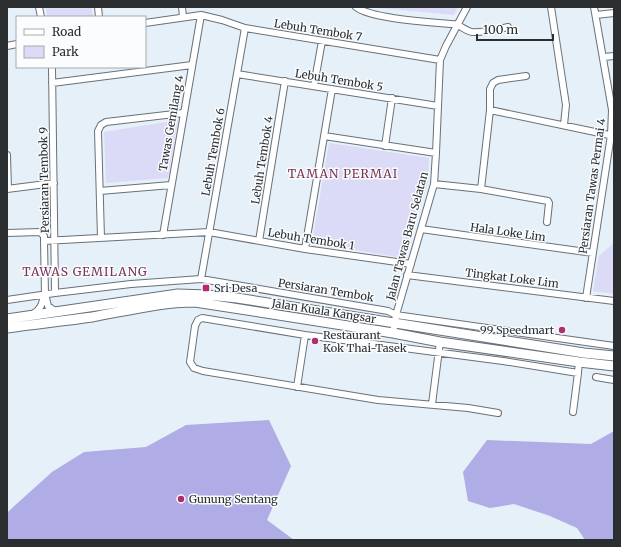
<svg xmlns="http://www.w3.org/2000/svg" width="621" height="547" font-family="Merriweather,serif">
	<style>
		.green { fill: #dbdaf7 }
		.forest { fill: #aface6 }
		.lines { fill: none; stroke-linecap: round; stroke-linejoin: round }
		.minor-casing { stroke: #687179; stroke-width: 8 }
		.highway-casing { stroke: #687179; stroke-width: 11 }
		.minor { stroke: #fff; stroke-width: 6 }
		.highway { stroke: #fff; stroke-width: 9 }
		.poi-dot { fill: #b22c71; stroke: #fafcfe; stroke-width: 1.5 }
		.labels { text-anchor: middle; dominant-baseline: central; stroke-width: 3; stroke-linejoin: round; paint-order: stroke }
		.street-label { font-size: 11px; fill: #2a2e31; stroke: #fafcfe }
		.poi-label { font-size: 11px; fill: #2a2e31; stroke: #fafcfe; text-anchor: start }
		.neighbourhood-label { font-size: 12px; letter-spacing: 1px; fill: #793654; stroke: #fafcfe }
	</style>
	<rect width="100%" height="100%" fill="#e6f0f9"/>
	<path class="green" d="M 46,7 L 91,7 L 93,17 L 47,17 Z
		M 369,7 L 458,7 L 454,15 Z
		M 178,120 L 168,178 L 106,183 L 104,132 Z
		M 329,143 L 429,158 L 428,182 L 404,258 L 312,243 Z
		M 614,243 L 614,294 L 593,291 L 599,256 Z"/>
	<path class="forest" d="M 269,420 L 291,466 L 267,520 L 294,540 L 7,540 L 7,513 L 11,509 L 52,472 L 84,452 L 146,447 L 186,425 Z
		M 614,431 L 614,540 L 585,540 L 577,528 L 550,516 L 514,504 L 490,508 L 468,501 L 463,472 L 487,440 L 591,444 Z"/>
	<g class="lines">
		<defs>
			<path id="minor" d="M 39,7 L 41,17
				M 98,7 L 99,17
				M 182,7 L 183,17
				M 356,7 C 372,19 430,22 452,24 C 460,24 465,31 472,32 C 482,33 498,29 508,27
				M 551,7 L 566,105 L 564,125
				M 596,15 L 614,13
				M 145,23 L 201,15 L 222,20 L 245,28 L 440,60
				M 7,46 L 17,44
				M 604,57 L 614,56
				M 52,67 L 55,293
				M 237,74 L 438,106
				M 52,83 L 192,65
				M 314,86 L 322,41
				M 490,110 L 614,136
				M 324,136 L 436,153
				M 385,146 L 392,98
				M 7,155 L 8,189
				M 434,184 L 481,189 L 548,201 L 549,203 L 547,222
				M 7,189 L 54,183
				M 481,189 L 490,110 L 490,89 L 493,83 L 498,80 L 526,76
				M 100,191 L 171,185
				M 421,229 L 593,253
				M 7,233 L 40,232 L 44,236 L 44,241
				M 163,235 L 201,15
				M 101,238 L 98,131 L 101,125 L 106,122 L 183,113
				M 259,241 L 285,81
				M 305,249 L 332,89
				M 407,275 L 614,301
				M 201,279 L 245,28
				M 586,298 L 611,135 L 612,110 L 594,7
				M 7,300 L 55,293 L 131,284 L 201,279 L 388,311 L 396,315 L 614,346
				M 56,312 L 48,306 L 45,294 L 44,241 L 209,232 L 305,249 L 411,264
				M 33,314 C 41,309 42,304 44,296
				M 393,333 L 396,315 L 434,184 L 436,153 L 440,60 L 446,46 L 467,7
				M 596,377 L 614,380
				M 297,387 L 305,335
				M 432,404 L 440,342
				M 573,412 L 578,373
				M 498,413 L 468,408 L 378,400 L 203,371 L 194,368 L 190,362 L 195,326 L 198,320 L 202,318 L 305,335 L 503,361 L 578,373 L 579,362"/>
			<path id="highway" d="M 7,319 L 178,294 L 208,295 L 237,298 L 584,353 L 614,356
				M 7,328 C 35,324 64,321 92,317 C 126,311 160,302 195,302 L 393,333 L 440,342 L 579,362 L 614,366"/>
		</defs>
		<use href="#minor" class="minor-casing"/>
		<use href="#highway" class="highway-casing"/>
		<use href="#minor" class="minor"/>
		<use href="#highway" class="highway"/>
	</g>
	<g class="poi-dot">
		<rect x="202" y="284" width="8" height="8" rx="2"/>
		<circle cx="562" cy="330" r="4"/>
		<circle cx="315" cy="341" r="4"/>
		<circle cx="181" cy="499" r="4"/>
	</g>
	<g class="labels">
		<g class="street-label">
			<text transform="translate(318 30) rotate(9)">Lebuh Tembok 7</text>
			<text transform="translate(339 80) rotate(9)">Lebuh Tembok 5</text>
			<text transform="translate(171 123) rotate(-80)">Tawas Gemilang 4</text>
			<text transform="translate(213 152) rotate(-80)">Lebuh Tembok 6</text>
			<text transform="translate(262 160) rotate(-81)">Lebuh Tembok 4</text>
			<text transform="translate(44 180) rotate(-91)">Persiaran Tembok 9</text>
			<text transform="translate(592 186) rotate(-82)">Persiaran Tawas Permai 4</text>
			<text transform="translate(508 232) rotate(8)">Hala Loke Lim</text>
			<text transform="translate(407 236) rotate(-75)">Jalan Tawas Baru Selatan</text>
			<text transform="translate(311 239) rotate(9)">Lebuh Tembok 1</text>
			<text transform="translate(512 278) rotate(7)">Tingkat Loke Lim</text>
			<text transform="translate(326 290) rotate(9)">Persiaran Tembok</text>
			<text transform="translate(324 311) rotate(9)">Jalan Kuala Kangsar</text>
		</g>
		<g class="poi-label">
			<text x="214" y="288">Sri Desa</text>
			<text x="554" y="330" text-anchor="end">99 Speedmart</text>
			<text x="323" y="335">Restaurant<tspan x="323" dy="13">Kok Thai-Tasek</tspan></text>
			<text x="189" y="499">Gunung Sentang</text>
		</g>
		<g class="neighbourhood-label">
			<text x="343" y="173">TAMAN PERMAI</text>
			<text x="85" y="271">TAWAS GEMILANG</text>
		</g>
	</g>
	<rect width="621" height="547" fill="none" stroke="#2a2e31" stroke-width="16"/>
	<rect x="16" y="16" width="130" height="52" fill="#fafcfe" stroke="#a7aaac"/>
	<rect x="24" y="29" width="20" height="6" fill="#ffffff" stroke="#a7aaac"/>
	<text x="52" y="36" font-size="12" fill="#2a2e31">Road</text>
	<rect x="24" y="46" width="20" height="12" fill="#dbdaf7" stroke="#a7aaac"/>
	<text x="52" y="56" font-size="12" fill="#2a2e31">Park</text>
	<path d="M477 34v6h76v-6" fill="none" stroke="#2a2e31" stroke-width="2"/>
	<text x="483" y="34" font-size="12" fill="#2a2e31" stroke="#fafcfe" stroke-width="3" paint-order="stroke">100 m</text>
</svg>
